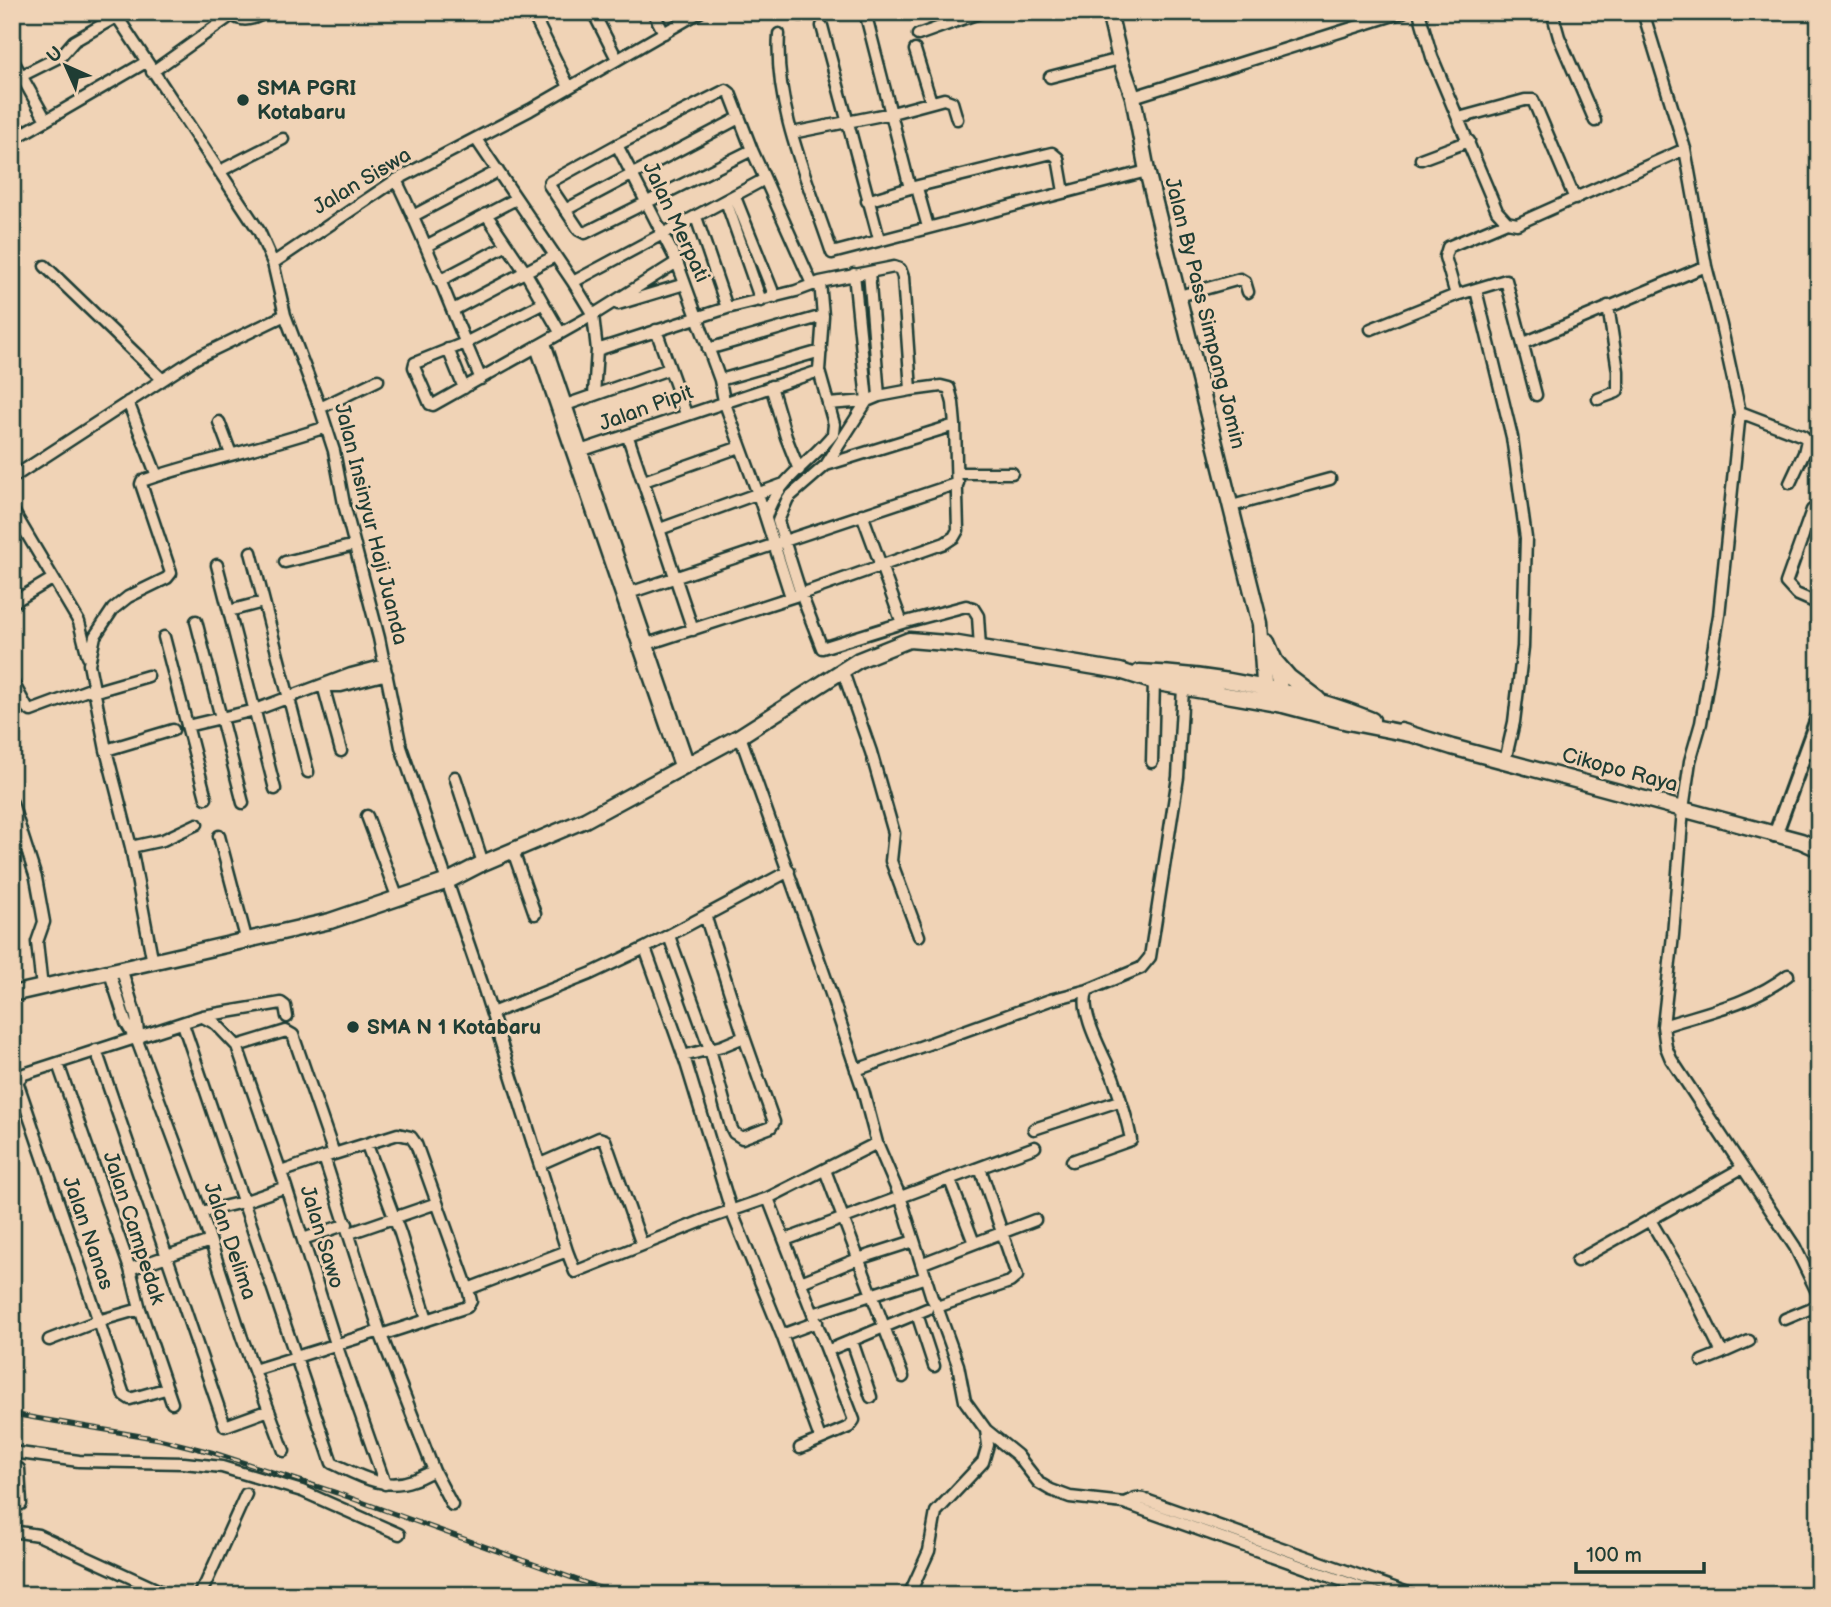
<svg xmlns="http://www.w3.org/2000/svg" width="1831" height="1607" font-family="'Balsamiq Sans',sans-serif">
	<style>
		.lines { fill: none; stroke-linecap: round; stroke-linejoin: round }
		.minor-casing { stroke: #1f3d34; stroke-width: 15 }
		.major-casing { stroke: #1f3d34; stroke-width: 18 }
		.highway-casing { stroke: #1f3d34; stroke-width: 19 }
		.minor { stroke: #f0d3b6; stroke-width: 10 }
		.major { stroke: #f0d3b6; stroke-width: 12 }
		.highway { stroke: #f0d3b6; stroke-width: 14 }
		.rail-casing { stroke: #1f3d34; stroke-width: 5 }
		.rail { stroke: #f0d3b6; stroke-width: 2.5; stroke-dasharray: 8; stroke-linecap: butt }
		.poi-dot { fill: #1f3d34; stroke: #f0d3b6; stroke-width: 2.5 }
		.labels { text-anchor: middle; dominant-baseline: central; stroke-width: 6; stroke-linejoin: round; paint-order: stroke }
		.poi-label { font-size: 21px; font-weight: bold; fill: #1f3d34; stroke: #f0d3b6; text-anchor: start }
		.street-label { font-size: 21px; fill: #1f3d34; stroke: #f0d3b6 }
	</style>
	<rect width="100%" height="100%" fill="#f0d3b6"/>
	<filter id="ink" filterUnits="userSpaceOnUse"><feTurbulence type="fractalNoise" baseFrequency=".0143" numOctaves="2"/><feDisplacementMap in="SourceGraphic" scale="14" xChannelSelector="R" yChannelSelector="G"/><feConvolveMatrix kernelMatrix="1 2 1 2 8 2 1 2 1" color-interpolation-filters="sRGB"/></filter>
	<g filter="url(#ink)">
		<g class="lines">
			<defs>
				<path id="minor" d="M 114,12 L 259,231 L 273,263 L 285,315 L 320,408 L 334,451 L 344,504 L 379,638 L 401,747 L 482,983 L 567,1251 L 575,1272 L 707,1219 L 768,1198 L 877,1143 L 863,1090 L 826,979 L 740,736
					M 532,12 L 569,87
					M 593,12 L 617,59
					M 653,12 L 664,33
					M 782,12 L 801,15 L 812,12
					M 865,12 L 910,188
					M 1419,12 L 1432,57 L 1497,211 L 1507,222 L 1517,224 L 1685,149
					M 1552,12 L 1559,37 L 1595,121
					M 1643,12 L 1685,149 L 1706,266 L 1721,325 L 1740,412 L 1719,615 L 1701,723 L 1690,761 L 1683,809 L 1673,935 L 1663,1026 L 1666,1047 L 1671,1059 L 1795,1247 L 1819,1296
					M 822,26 L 879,239
					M 779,34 C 774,109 809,183 832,253 L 1147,171
					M 918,35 L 982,12
					M 915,50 L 931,102
					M 12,59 L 46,120
					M 152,72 L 232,15 C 243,23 255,19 266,12
					M 23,75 L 61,56 L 74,41 L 116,17
					M 1050,77 L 1120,59
					M 1133,97 L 1403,12
					M 1459,118 L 1525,100 L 1533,100 L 1575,199
					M 792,133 L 892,113 L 944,99 L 952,102 L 957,119
					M 476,139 L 573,282 L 593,315 L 597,350 L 594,395
					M 12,140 L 146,62
					M 617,145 L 677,262 L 720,380 L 724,401 L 758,494 L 791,597
					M 752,150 L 585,233 L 579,230 L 549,185 L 550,182 L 617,145 L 726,90 L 730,93 L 752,150 L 812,284
					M 1421,159 L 1469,141
					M 220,171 L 283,139
					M 396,180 C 428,245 452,313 481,379
					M 917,188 L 928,227
					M 735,197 L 775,297
					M 726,201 L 761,301
					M 867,201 L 910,188 L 1052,153 L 1058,158 L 1064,192
					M 565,210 L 739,118
					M 486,214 L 526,273 L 560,332
					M 413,216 L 498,171
					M 696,217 L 727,308
					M 426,246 L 516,199
					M 273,263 L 396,180 L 530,110 L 700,12
					M 45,266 L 162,379
					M 869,272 L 879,396
					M 854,274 L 867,401 L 826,465 L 788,498 L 778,521 L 801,594 L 822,648 L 902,623 L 966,606 L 973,608 L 978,616 L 980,648
					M 439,281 L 507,245
					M 573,282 L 765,179
					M 1476,290 L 1512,437 L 1526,538 L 1523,647 L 1514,722 L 1505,761
					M 1456,295 L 1445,257 L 1448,247 L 1507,222
					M 1179,296 L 1240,279 L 1245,282 L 1248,292
					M 542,304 L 465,343 L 415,363 L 414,367 L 430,404 L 433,405 L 593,315 L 677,262
					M 618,304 L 685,284
					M 453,310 L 555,256
					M 1371,329 L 1456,295 L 1506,280 L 1536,395
					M 656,330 L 686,414
					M 545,343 L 689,765
					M 1524,343 L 1706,266
					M 536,347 L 681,769
					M 448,349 L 464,388
					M 708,349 L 823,316
					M 597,350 L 727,308 L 796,291 L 820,282 L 894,267 L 900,269 L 903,277 L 911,390
					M 720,380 L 821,351
					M 771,386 L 786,437 L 799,470
					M 1598,399 L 1617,392 L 1618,389 L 1618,371 L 1608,306
					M 128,402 L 157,476 C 214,458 270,446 326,427
					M 560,407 L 669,369
					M 320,408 L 378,380
					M 1740,412 L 1803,436 L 1807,440 L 1804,453 L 1790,483
					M 219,422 L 231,454
					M 628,437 L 693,630
					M 577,452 L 819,371
					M 826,465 L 955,425
					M 957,473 L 1012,473
					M 12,478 L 196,358 L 285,315
					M 644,481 L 740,447
					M 1232,506 L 1330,479
					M 1819,506 L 1812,510 L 1786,583 L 1796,594 L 1819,604
					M 12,509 L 79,622 L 88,657
					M 862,514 L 902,623
					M 766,517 C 774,483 812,461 833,434 L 834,424 L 819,371 L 823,316 L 820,282
					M 660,529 L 784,484
					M 251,552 L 308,772
					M 285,562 L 355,545
					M 217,565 L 275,789
					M 626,594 L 958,483
					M 12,603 L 52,579
					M 229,611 L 263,602
					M 196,621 L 243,803
					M 164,637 L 206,798
					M 638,647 L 801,594 L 945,543 L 954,537 L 958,530 L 955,425 L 953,403 L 949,388 L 941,386 L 911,390 L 879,396 L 867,401 L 828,404
					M 842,669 L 871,752 L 894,833 L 891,861 L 919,936
					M 12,681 L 27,708 L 31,711 L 93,688
					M 323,685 L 341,751
					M 329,686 L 341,686 L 387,674
					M 93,692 L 148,676
					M 187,726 L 255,710 L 351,674 L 385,665
					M 106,750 L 173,730
					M 1152,762 L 1154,681
					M 455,777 L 483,863
					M 12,803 L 36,878 L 44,922 L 37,942 L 42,988
					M 367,816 L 398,899
					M 219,836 L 247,942
					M 131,847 L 163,840 L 197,824
					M 513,851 L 535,914
					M 669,936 L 710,1049 L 731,1127 L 734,1133 L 742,1138 L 771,1127 L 774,1122 L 744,1037
					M 645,948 L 686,1063 L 731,1210 L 782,1335 L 820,1438
					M 153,963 L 131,847 L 106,750 L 89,664 L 95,636 L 113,609 L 128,597 L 167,578 L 171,573 L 141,484 L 142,481 L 157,476
					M 122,971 L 136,1017 L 139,1039
					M 110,973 L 126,1023 L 138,1043 L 201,1212 L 242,1338 L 284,1451
					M 492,1013 L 590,974 L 645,948 L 789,871
					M 203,1017 L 216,1024 L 237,1046 L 286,1187 L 336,1344 L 385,1484
					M 183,1024 L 332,1463 C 358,1475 384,1491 413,1480 C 420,1478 427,1473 434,1471 L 381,1335 L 324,1157 L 334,1154 L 293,1035 L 286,1031 L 237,1046
					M 1663,1026 C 1706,1012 1751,1004 1788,975
					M 96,1050 L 225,1426 L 269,1410
					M 683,1056 L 722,1046 L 744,1037 L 706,918
					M 58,1064 L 130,1269 L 140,1309 L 172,1403
					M 856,1070 L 1050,1000 L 1088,990
					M 1034,1129 L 1119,1101
					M 877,1143 L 901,1199 L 932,1298 L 937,1307 L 1010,1282 L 1017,1276 L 980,1168
					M 367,1145 L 400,1233 L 427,1319
					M 334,1154 L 398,1134 L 411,1137 L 416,1144 L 468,1289 L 471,1301 L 467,1307 L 381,1335
					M 1072,1161 L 1131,1140 C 1128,1123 1119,1094 1113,1077 C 1105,1057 1077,1010 1088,990 L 1141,968 L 1150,957 L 1178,777 L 1183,688
					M 540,1164 L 599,1138 L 605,1140 L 642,1245
					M 825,1170 L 903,1377
					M 281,1172 L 324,1157
					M 950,1180 L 974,1243
					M 768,1198 L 854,1420 L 849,1427 L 800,1448
					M 201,1212 L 243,1202 L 286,1187
					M 1650,1220 L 1690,1288 L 1722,1353 L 1749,1341
					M 350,1233 L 437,1203
					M 303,1239 L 347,1224
					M 785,1240 L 1035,1147
					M 1577,1261 L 1742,1168
					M 923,1263 L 1035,1220
					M 130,1269 L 210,1241
					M 801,1282 L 858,1259 L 914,1241
					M 468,1289 L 567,1251
					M 813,1314 L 926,1277
					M 917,1314 L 934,1366
					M 1785,1319 L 1819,1305
					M 782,1335 L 817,1322
					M 49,1340 L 98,1321 L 140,1309
					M 852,1341 L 871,1397
					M 829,1350 L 927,1309
					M 1702,1361 L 1722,1353
					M 254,1370 L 380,1331
					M 165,1389 L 130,1399 L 124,1395 L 17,1081 L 24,1074 L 203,1016 L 281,1003 L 285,1006 L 287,1017
					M 986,1430 L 1017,1455 L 1039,1483 L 1051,1490 L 1070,1497 L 1124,1503
					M 12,1452 L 79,1461 L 184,1463 L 222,1467 L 302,1491 L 399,1534
					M 12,1467 L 19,1469 L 21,1504 L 12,1506
					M 434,1471 L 452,1505
					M 12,1531 L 38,1535 L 169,1595
					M 198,1595 L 205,1585 L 246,1494
					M 909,1595 L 929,1551 L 936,1512 L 983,1462 L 988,1445 L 986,1430 L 965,1401 L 958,1365 L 937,1307
					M 1382,1595 L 1124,1503 L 1136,1498 L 1143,1499 L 1414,1595"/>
				<path id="major" d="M 1775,835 L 1819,714"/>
				<path id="highway" d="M 1109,12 L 1120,59 L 1133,97 L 1147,171 L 1260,624 L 1265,697
					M 1267,642 L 1275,661 L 1282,700
					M 1276,662 L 1289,677 L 1318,699
					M 1139,672 C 1213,674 1304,692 1372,720
					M 1401,731 L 1452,747 L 1801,841 L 1819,849
					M 12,994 L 330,921 L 448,881 L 483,863 L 585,820 L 740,736 L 859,660 L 909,640 L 958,644 L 1120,671 L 1158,683 L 1283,705 L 1348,722 L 1409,734"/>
			</defs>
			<use href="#minor" class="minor-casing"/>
			<use href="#major" class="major-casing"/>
			<use href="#highway" class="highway-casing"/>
			<use href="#minor" class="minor"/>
			<use href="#major" class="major"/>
			<use href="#highway" class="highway"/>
			<defs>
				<path id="rail" d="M 12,1414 L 159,1439 L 211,1452 L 337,1493 L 619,1595"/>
			</defs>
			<use href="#rail" class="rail-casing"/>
			<use href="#rail" class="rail"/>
		</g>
	</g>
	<g class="poi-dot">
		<circle cx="243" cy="100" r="7"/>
		<circle cx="353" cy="1027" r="7"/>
	</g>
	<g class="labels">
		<g class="poi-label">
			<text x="257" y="88">SMA PGRI<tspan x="257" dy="24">Kotabaru</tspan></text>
			<text x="367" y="1027">SMA N 1 Kotabaru</text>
		</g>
		<g class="street-label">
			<text transform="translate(362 181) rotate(-31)">Jalan Siswa</text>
			<text transform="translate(676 222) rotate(65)">Jalan Merpati</text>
			<text transform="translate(1205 313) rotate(76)">Jalan By Pass Simpang Jomin</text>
			<text transform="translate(646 408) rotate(-20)">Jalan Pipit</text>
			<text transform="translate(371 524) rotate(76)">Jalan Insinyur Haji Juanda</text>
			<text transform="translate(1620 770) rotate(15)">Cikopo Raya</text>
			<text transform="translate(134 1228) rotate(72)">Jalan Campedak</text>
			<text transform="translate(88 1233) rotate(71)">Jalan Nanas</text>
			<text transform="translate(322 1237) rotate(73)">Jalan Sawo</text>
			<text transform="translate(230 1241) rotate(71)">Jalan Delima</text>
		</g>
	</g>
	<rect width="1831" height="1607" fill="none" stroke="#f0d3b6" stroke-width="42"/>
	<rect x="21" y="21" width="1789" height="1565" fill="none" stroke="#1f3d34" stroke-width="2.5" filter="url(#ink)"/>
	<g transform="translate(66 66) rotate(315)" stroke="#f0d3b6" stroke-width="5" paint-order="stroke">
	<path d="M0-5L12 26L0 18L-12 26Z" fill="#1f3d34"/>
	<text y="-10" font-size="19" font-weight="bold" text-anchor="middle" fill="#1f3d34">U</text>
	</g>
	<path d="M1576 1562v10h128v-10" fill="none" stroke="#1f3d34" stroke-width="3.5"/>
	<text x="1586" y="1562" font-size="21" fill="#1f3d34" stroke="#f0d3b6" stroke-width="5" paint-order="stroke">100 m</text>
</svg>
